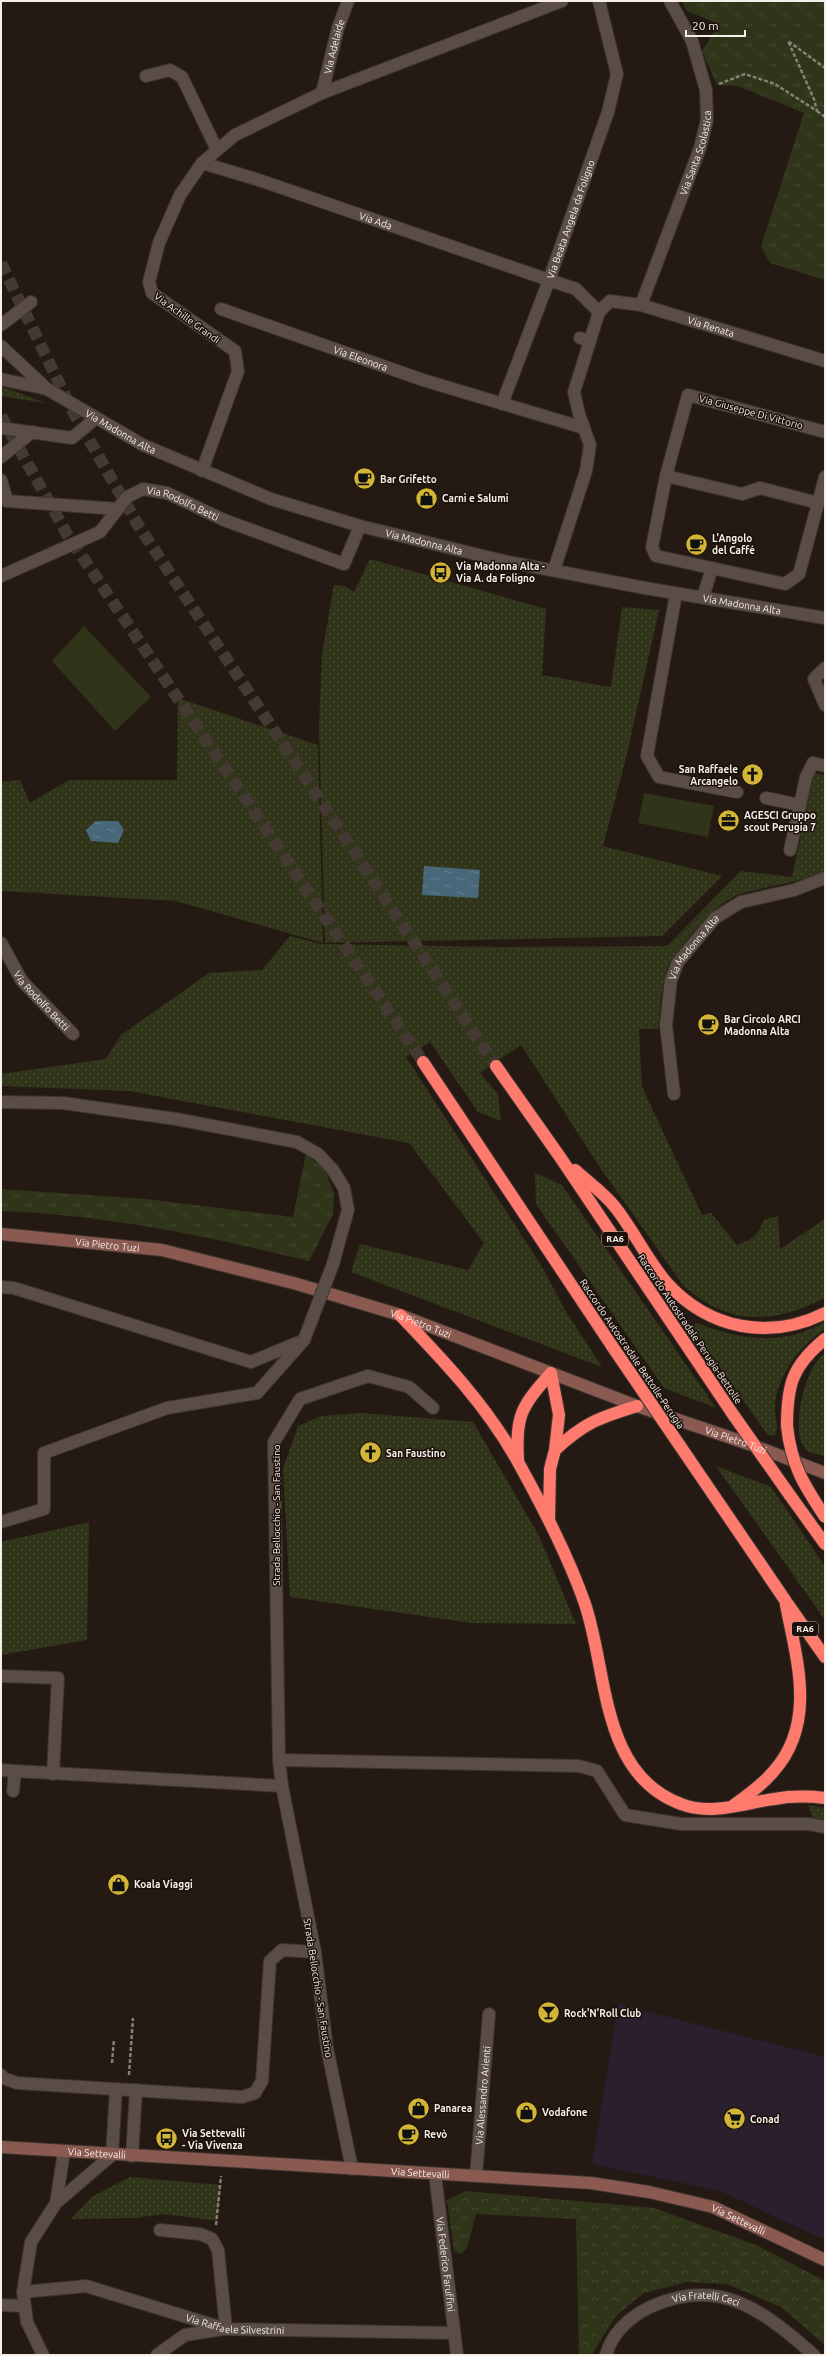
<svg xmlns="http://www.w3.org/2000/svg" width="826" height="2356" font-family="Ubuntu,sans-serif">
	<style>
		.commercial { fill: #291f2d }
		.grass { fill: url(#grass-dots) }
		.forest { fill: url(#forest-crowns) }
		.park { fill: url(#park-tufts) }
		.pitch { fill: #303419 }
		.water { fill: url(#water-ripples) }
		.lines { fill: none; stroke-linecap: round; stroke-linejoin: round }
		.motorway-tunnel { stroke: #443a33; stroke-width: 12; stroke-dasharray: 12 6; stroke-linecap: butt }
		.service-casing { stroke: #3c3430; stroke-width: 14 }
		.minor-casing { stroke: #3c3430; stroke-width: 14 }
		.tertiary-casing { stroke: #3c3430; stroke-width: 14 }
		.secondary-casing { stroke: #3c3430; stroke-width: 14 }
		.motorway-casing { stroke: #3c3430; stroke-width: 14 }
		.path { stroke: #887f79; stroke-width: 2.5; stroke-dasharray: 4 2; stroke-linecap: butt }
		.service { stroke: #594d45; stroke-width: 12 }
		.minor { stroke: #594d45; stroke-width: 12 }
		.tertiary { stroke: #594d45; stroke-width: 12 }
		.secondary { stroke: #8a5a51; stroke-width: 12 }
		.motorway { stroke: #fe7a6d; stroke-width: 12 }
		.service-bridge-casing { stroke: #3c3430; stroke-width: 14; stroke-linecap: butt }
		.motorway-bridge-casing { stroke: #3c3430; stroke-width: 14; stroke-linecap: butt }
		.service-bridge { stroke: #594d45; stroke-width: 12 }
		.motorway-bridge { stroke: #fe7a6d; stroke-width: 12 }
		.labels { text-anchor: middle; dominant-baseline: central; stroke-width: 3; stroke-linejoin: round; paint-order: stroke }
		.shield { fill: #1b110a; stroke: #b4aca6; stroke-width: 1 }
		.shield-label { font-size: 9px; font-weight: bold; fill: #f6eee9 }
		.street-label { font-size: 10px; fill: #f6eee9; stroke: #1b110a }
		.poi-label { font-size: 10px; font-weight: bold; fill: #f6eee9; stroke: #1b110a; text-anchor: start }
	</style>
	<defs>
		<pattern id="grass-dots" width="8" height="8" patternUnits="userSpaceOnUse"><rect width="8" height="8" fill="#303419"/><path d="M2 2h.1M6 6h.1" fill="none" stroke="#44482f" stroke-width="1.8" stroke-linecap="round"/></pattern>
		<pattern id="forest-crowns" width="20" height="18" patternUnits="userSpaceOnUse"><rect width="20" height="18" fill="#303419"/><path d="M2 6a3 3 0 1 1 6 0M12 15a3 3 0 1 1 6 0" fill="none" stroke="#44482f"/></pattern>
		<pattern id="park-tufts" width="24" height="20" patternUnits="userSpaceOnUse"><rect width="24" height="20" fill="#303419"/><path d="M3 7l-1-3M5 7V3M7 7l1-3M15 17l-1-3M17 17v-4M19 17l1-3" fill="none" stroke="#44482f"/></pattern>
		<pattern id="water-ripples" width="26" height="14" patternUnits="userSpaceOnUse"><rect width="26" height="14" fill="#486879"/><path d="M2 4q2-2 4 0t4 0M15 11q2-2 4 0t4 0" fill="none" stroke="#637e8c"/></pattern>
	</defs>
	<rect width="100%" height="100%" fill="#241a13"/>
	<path class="commercial" d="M 618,2004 L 825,2057 L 825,2240 L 720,2191 L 592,2164 Z"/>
	<path class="grass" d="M 1,386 L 45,403 L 1,396 Z
		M 370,559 L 546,609 L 542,675 L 611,687 L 622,607 L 659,610 L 626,758 L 603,846 L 722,876 L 662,936 L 325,943 L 319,726 L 322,654 L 334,585 L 345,586 L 354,592 Z
		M 178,698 L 318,745 L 323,943 L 176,901 L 1,891 L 1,782 L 20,780 L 30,803 L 69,780 L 177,780 Z
		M 814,773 L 825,775 L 825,871 C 796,885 764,885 735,896 C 716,904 672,953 666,972 C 661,990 660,1011 658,1029 L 639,1029 L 642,1087 L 702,1215 L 711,1213 L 737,1245 C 752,1240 758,1235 764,1220 L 778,1216 L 780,1249 L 825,1219 L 825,1298 C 773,1325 726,1326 682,1284 L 599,1166 L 521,1045 L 480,1073 L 498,1094 L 501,1121 L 478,1112 L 430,1042 L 406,1057 L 541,1265 L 565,1310 L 602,1367 L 351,1272 L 360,1244 L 468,1270 L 484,1243 L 409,1143 L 129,1091 L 1,1086 L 1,1074 L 106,1059 L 121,1035 L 209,973 L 262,970 L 290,936 L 321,944 L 498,947 L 667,946 L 741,871 L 792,877 Z
		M 535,1173 L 562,1185 L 716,1408 L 664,1388 L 536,1204 Z
		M 825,1321 L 825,1329 C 800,1346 778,1374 775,1405 C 774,1414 780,1430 774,1436 L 767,1434 L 693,1329 L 693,1325 L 697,1323 C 738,1340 786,1347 825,1321 Z
		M 825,1353 L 825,1456 L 808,1452 C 805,1448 801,1443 800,1438 C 795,1415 805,1368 825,1353 Z
		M 362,1413 L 473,1422 L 538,1534 L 576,1624 L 471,1623 L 290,1597 L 283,1469 L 298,1426 L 321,1416 Z
		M 716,1466 L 771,1487 L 825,1566 L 825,1620 Z
		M 89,1522 L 87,1640 L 1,1655 L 1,1542 Z
		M 808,1805 L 825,1808 L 825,1820 L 813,1818 Z
		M 130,2177 L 221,2185 L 217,2221 L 165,2214 L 135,2218 L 71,2219 L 93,2196 Z"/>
	<path class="forest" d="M 466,2191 L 654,2208 L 756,2245 L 825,2281 L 825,2345 L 781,2307 L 727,2284 L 687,2282 L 644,2293 L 616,2316 L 592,2354 L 579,2355 L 576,2219 L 476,2214 L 467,2248 L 461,2254 L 454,2252 L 447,2200 Z"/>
	<path class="park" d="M 681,1 L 825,1 L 825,280 L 770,263 L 761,246 L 804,113 L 738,86 L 717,85 L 702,51 L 719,24 L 687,11 Z
		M 306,1154 L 325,1170 L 334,1193 L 333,1214 L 309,1261 C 207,1236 106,1215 1,1211 L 1,1189 L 146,1199 L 293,1217 Z"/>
	<path class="pitch" d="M 84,626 L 151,697 L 115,731 L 52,661 Z
		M 644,793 L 714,806 L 708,837 L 638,823 Z"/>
	<path class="water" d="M 96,821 L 118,821 L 124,830 L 118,843 L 91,841 L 86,830 Z
		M 424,866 L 480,870 L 478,898 L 422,895 Z"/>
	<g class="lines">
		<path class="motorway-tunnel" d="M 1,263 L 72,410 L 138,525 L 496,1066
			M 1,416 L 67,534 L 423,1062"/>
		<defs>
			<g id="service">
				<path d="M 1,325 L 31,302"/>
				<path d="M 580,338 L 590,341"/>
				<path d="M 1,428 L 72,438 L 96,418"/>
				<path d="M 1,457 L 32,432"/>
				<path d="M 1,480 L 7,501 L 118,509"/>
				<path d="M 676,594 L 647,756 L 659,777 L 737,792"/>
				<path d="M 825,668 L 814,679 L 825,705"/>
				<path d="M 766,798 L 800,805 L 806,777 L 813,763 L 825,766"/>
				<path d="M 790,850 L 800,805"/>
				<path id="s1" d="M 674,1094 L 666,1025 L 671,980 L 678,962 L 715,918 L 741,902 L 794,890 L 825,878"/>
				<path d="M 1,1102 L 63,1103 L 176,1119 L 297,1142 L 318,1154 L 333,1170 L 344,1188 L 348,1210 L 333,1264"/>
				<path d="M 1,1287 L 14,1288 L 251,1362 L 304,1340 L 257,1393 L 167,1408 L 44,1453 L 44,1509 L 1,1522"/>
				<path d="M 1,1676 L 58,1678 L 53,1774"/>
				<path d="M 1,1770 L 15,1771"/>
				<path d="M 160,2230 L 200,2234 L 212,2239 L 218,2250 L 226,2329"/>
			</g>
			<g id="minor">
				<path d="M 146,76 L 170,70 L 182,77 L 217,150"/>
				<path id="s2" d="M 322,93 L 338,28 L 348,1"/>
				<path id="s3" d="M 202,163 L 259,180 L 549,280 L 502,404"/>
				<path id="s4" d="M 641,305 L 700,148 L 707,120 L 706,90 L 692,41 L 670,1"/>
				<path id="s5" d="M 221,309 L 423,380 L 584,428"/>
				<path id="s6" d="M 599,312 L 610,301 L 641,305 L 825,361"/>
				<path d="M 1,379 L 47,389"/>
				<path d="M 825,432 L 688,395 L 666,476 L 652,547 L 656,556 L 785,584 L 799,574 L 825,477"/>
				<path d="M 202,471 L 238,371 L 235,351 L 152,293 L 149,282 L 159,243 L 180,195 L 202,163 L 235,135 L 322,93 L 562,1"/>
				<path d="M 666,476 L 742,494 L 760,488 L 818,503"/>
				<path id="s7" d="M 554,570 L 586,471 L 590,445 L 579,414 L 574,392 L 599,312 L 576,289 L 549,280 L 608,112 L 617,74 L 599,1"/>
				<path id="s8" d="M 1,576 L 100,532 L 127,497 L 143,489 L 167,493 L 224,520 L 344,564 L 360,526"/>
				<path d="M 703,597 L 712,568"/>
				<path id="s9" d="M 1,943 L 22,981 L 73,1034"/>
				<path d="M 279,1760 L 579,1766 L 597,1771 L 625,1815 L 681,1824 L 808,1824 L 825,1827"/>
				<path d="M 13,1791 L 15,1771 L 282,1786"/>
				<path d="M 1,2075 L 3,2078 L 17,2083 L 242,2097 L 255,2093 L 262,2081 L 270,1961 L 282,1950 L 315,1952"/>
				<path d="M 132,2156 L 136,2090"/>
				<path d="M 352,2169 L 327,2048 L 315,1952 L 282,1786 L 279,1760 L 274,1442 L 300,1399 L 368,1376 L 409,1387 L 433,1408"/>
				<path id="s10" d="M 435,2174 L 457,2355"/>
				<path id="s11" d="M 476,2176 L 489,2014"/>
				<path d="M 56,2203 L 64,2152"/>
				<path id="s12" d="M 23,2292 L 86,2286 L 226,2329 L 453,2333"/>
				<path d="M 1,2305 L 25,2306"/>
				<path d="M 43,2355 L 27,2322 L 23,2292 L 31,2242 L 56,2203 L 112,2155 L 116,2089"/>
				<path d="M 157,2355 L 185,2335 L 223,2329"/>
				<path id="s13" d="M 606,2355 C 612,2333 630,2317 650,2307 C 720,2275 763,2311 814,2355"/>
			</g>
			<g id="tertiary">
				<path id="s14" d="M 1,346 L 47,389 L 143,445 L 271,499 L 360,526 L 508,562 L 645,588 L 825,618"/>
			</g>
			<g id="secondary">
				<path id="s15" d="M 1,1234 L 162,1250 L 297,1284 L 400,1315 L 637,1406 L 752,1445 L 825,1473"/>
				<path id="s16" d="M 1,2147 L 591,2183 L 649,2192 L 713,2207 L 825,2260"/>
			</g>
			<path id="motorway" d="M 423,1062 L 612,1346
				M 496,1066 L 560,1157 L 732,1413
				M 575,1170 C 588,1182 604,1193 615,1207 C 634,1231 647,1260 667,1283 C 709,1329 769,1341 825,1313
				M 400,1315 C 444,1361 487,1406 518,1462 C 543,1507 568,1555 585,1604 C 608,1672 600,1774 681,1804 C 711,1816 744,1803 774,1799 C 791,1796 808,1796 825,1798
				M 787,1426 C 787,1385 792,1366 825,1339
				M 555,1450 C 585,1422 599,1418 637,1406
				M 518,1461 C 516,1415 520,1408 551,1373
				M 789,1494 L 825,1544
				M 549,1520 L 550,1469 L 555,1450 L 559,1415 L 551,1373
				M 787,1603 L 825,1657
				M 734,1805 C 748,1795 762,1785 773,1772 C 818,1722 796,1658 785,1600"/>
		</defs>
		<use href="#service" class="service-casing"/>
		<use href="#minor" class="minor-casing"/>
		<use href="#tertiary" class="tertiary-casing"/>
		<use href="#secondary" class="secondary-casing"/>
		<use href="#motorway" class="motorway-casing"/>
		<path class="path" d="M 719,84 L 745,74 L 775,84 L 817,111 L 814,99 L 788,41 L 825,68
			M 817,111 L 825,117
			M 112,2063 L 114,2039
			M 129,2075 L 133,2018
			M 216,2225 L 221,2176"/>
		<use href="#service" class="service"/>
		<use href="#minor" class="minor"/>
		<use href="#tertiary" class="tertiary"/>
		<use href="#secondary" class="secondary"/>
		<use href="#motorway" class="motorway"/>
		<defs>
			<path id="service-bridge" d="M 304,1340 L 333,1264"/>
			<path id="motorway-bridge" d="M 612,1346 L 785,1600
				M 732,1413 L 789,1494
				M 787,1426 C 791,1465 804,1485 825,1517"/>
		</defs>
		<use href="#service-bridge" class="service-bridge-casing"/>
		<use href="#motorway-bridge" class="motorway-bridge-casing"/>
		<use href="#service-bridge" class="service-bridge"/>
		<use href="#motorway-bridge" class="motorway-bridge"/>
	</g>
	<defs>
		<symbol id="cafe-disc" viewBox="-11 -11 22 22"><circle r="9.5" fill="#d3b635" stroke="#1b110a"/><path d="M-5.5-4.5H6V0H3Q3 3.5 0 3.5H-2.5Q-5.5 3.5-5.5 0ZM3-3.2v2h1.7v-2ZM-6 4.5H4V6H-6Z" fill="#111"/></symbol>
		<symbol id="shop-disc" viewBox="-11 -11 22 22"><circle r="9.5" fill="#d3b635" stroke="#1b110a"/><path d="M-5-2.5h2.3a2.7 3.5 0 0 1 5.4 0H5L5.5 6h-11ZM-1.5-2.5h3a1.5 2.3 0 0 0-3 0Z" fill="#111"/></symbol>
		<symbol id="bus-disc" viewBox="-11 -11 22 22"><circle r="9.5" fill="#d3b635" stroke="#1b110a"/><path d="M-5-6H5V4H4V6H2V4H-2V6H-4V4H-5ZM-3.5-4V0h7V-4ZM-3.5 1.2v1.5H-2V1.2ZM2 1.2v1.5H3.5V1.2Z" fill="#111"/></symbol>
		<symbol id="church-disc" viewBox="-11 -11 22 22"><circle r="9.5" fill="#d3b635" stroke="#1b110a"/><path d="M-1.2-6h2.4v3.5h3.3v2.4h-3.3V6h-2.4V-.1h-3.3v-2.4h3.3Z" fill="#111"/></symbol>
		<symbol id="office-disc" viewBox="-11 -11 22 22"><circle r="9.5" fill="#d3b635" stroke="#1b110a"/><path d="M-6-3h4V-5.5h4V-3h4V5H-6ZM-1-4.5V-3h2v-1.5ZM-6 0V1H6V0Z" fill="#111"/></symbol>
		<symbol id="bar-disc" viewBox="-11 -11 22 22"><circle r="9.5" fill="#d3b635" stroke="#1b110a"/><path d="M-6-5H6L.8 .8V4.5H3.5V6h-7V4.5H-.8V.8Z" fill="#111"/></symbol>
		<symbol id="supermarket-disc" viewBox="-11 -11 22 22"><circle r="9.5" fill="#d3b635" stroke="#1b110a"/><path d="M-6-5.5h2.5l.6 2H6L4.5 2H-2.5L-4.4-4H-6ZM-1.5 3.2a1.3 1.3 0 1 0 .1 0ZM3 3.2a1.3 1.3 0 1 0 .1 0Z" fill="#111"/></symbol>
	</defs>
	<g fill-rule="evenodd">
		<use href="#cafe-disc" x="352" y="466" width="25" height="25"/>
		<use href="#shop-disc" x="414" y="486" width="25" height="25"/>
		<use href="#cafe-disc" x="684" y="532" width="25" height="25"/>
		<use href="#bus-disc" x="428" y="560" width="25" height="25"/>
		<use href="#church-disc" x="740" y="762" width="25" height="25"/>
		<use href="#office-disc" x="716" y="808" width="25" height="25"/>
		<use href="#cafe-disc" x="696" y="1012" width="25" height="25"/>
		<use href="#church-disc" x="358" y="1440" width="25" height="25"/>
		<use href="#shop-disc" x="106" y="1872" width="25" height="25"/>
		<use href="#bar-disc" x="536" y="2000" width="25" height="25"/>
		<use href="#shop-disc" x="406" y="2096" width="25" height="25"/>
		<use href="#shop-disc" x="514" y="2100" width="25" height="25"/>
		<use href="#supermarket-disc" x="722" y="2106" width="25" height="25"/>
		<use href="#cafe-disc" x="396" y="2122" width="25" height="25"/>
		<use href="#bus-disc" x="154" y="2126" width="25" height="25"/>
	</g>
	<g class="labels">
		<g class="shield">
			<rect x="602" y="1232" width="26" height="14" rx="3"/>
			<rect x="792" y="1622" width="26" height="14" rx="3"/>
		</g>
		<g class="shield-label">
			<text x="615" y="1239">RA6</text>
			<text x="805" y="1629">RA6</text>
		</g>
		<g class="street-label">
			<text stroke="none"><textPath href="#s2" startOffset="48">Via Adelaide</textPath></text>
			<text stroke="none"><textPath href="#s4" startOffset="162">Via Santa Scolastica</textPath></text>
			<text stroke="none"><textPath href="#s7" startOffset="395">Via Beata Angela da Foligno</textPath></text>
			<text stroke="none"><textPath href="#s3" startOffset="183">Via Ada</textPath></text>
			<text transform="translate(187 318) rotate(36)">Via Achille Grandi</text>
			<text stroke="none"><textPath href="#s6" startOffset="120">Via Renata</textPath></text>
			<text stroke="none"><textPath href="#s5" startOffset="148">Via Eleonora</textPath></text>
			<text transform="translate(751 412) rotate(15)">Via Giuseppe Di Vittorio</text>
			<text stroke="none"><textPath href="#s14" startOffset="148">Via Madonna Alta</textPath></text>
			<text stroke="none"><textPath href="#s8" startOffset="213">Via Rodolfo Betti</textPath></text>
			<text stroke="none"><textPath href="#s14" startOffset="472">Via Madonna Alta</textPath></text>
			<text stroke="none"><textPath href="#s14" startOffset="796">Via Madonna Alta</textPath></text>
			<text stroke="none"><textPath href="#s1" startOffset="155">Via Madonna Alta</textPath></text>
			<text stroke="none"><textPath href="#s9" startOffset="71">Via Rodolfo Betti</textPath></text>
			<text stroke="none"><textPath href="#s15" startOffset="107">Via Pietro Tuzi</textPath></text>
			<text stroke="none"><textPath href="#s15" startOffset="431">Via Pietro Tuzi</textPath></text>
			<text transform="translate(690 1329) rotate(56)">Raccordo Autostradale Perugia-Bettolle</text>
			<text transform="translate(632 1354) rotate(56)">Raccordo Autostradale Bettolle-Perugia</text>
			<text stroke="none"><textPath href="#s15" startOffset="767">Via Pietro Tuzi</textPath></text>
			<text transform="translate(276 1515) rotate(-90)">Strada Bellocchio - San Faustino</text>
			<text transform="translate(318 1988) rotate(81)">Strada Bellocchio - San Faustino</text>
			<text stroke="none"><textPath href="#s11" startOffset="81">Via Alessandro Arienti</textPath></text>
			<text stroke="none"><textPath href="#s16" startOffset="96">Via Settevalli</textPath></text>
			<text stroke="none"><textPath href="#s16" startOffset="420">Via Settevalli</textPath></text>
			<text stroke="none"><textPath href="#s16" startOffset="744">Via Settevalli</textPath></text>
			<text stroke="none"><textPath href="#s10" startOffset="91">Via Federico Faruffini</textPath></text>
			<text stroke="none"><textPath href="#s13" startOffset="125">Via Fratelli Ceci</textPath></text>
			<text stroke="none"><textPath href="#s12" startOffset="218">Via Raffaele Silvestrini</textPath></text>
		</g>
		<g class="poi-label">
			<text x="380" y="479">Bar Grifetto</text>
			<text x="442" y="498">Carni e Salumi</text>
			<text x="712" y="538">L'Angolo<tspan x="712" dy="12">del Caffé</tspan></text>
			<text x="456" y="566">Via Madonna Alta -<tspan x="456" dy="12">Via A. da Foligno</tspan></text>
			<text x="738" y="769" text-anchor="end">San Raffaele<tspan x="738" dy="12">Arcangelo</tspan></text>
			<text x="744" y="815">AGESCI Gruppo<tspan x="744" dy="12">scout Perugia 7</tspan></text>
			<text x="724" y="1019">Bar Circolo ARCI<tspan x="724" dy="12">Madonna Alta</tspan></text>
			<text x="386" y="1453">San Faustino</text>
			<text x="134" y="1884">Koala Viaggi</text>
			<text x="564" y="2013">Rock'N'Roll Club</text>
			<text x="434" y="2108">Panarea</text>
			<text x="542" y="2112">Vodafone</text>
			<text x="750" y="2119">Conad</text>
			<text x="182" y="2133">Via Settevalli<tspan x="182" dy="12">- Via Vivenza</tspan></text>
			<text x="424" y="2134">Revò</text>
		</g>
	</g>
	<rect width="826" height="2356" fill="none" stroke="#f6eee9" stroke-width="4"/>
	<path d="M686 30v6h59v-6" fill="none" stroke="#f6eee9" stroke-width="2"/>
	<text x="692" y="30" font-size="12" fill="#f6eee9" stroke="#1b110a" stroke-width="3" paint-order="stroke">20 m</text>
</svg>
